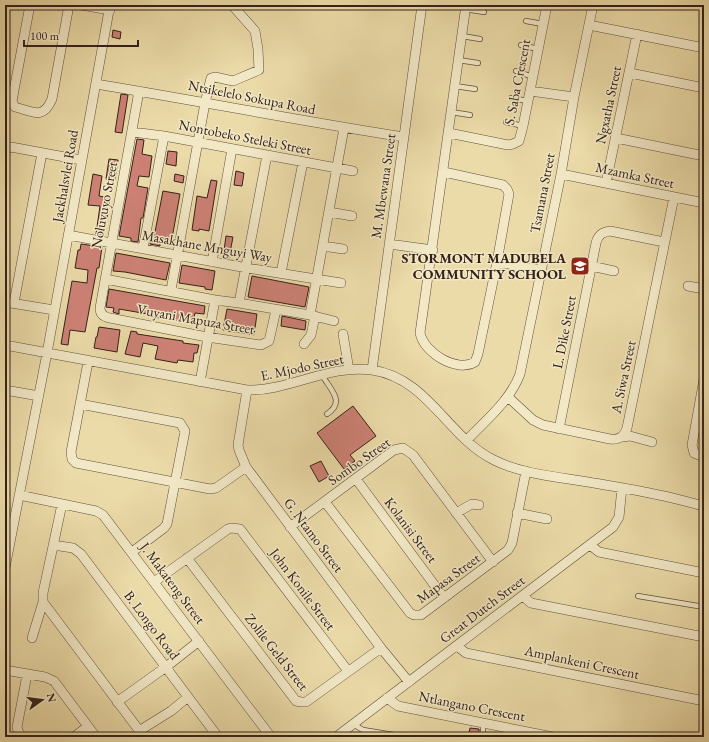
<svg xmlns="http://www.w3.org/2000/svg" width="709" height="742" font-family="'EB Garamond',serif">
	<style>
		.building { fill: #cd8175; stroke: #33211a }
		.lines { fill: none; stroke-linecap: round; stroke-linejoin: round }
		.lane-casing { stroke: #61503e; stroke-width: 6 }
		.street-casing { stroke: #61503e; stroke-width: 10 }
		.lane { stroke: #f2e8c6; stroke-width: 4.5 }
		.street { stroke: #f2e8c6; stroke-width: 9 }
		.labels { text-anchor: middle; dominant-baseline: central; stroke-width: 3; stroke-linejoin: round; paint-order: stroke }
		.street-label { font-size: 14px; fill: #33211a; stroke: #f2e8c6 }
		.poi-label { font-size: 14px; font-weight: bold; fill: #33211a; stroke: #f2e8c6; text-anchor: end }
	</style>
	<rect width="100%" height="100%" fill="#ebdba8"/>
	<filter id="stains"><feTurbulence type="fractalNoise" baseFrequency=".005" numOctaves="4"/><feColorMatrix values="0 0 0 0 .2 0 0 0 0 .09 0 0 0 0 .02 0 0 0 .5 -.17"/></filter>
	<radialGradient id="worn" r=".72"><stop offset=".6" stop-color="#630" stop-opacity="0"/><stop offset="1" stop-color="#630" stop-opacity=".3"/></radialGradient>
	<path class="building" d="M 113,30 L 121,32 L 120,39 L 112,37 Z
		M 121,94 L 128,95 L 122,133 L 115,132 Z
		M 137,139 L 144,140 L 142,154 L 152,156 L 149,177 L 139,176 L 137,186 L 148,188 L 143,218 L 141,218 L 138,242 L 131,241 L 131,238 L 119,236 Z
		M 168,151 L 177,152 L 176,166 L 166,164 Z
		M 109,159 L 118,160 L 115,180 L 106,179 Z
		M 236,171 L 244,173 L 242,186 L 234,185 Z
		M 93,174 L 102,176 L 99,196 L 110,198 L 107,219 L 105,219 L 102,235 L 96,234 L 100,206 L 88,205 Z
		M 175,174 L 184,176 L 183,183 L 174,181 Z
		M 211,180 L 217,181 L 209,231 L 199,229 L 199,231 L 192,230 L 197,196 L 207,198 Z
		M 163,191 L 180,194 L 171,244 L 160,242 L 160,246 L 150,244 L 152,232 L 155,232 Z
		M 226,236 L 233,237 L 229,258 L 223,257 Z
		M 81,244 L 102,247 L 99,268 L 97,268 L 85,332 L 70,330 L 68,345 L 61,344 L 72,281 L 87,283 L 88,270 L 75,268 L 78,250 L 80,250 Z
		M 116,253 L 170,263 L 166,280 L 125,272 L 113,271 Z
		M 182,265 L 215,271 L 212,290 L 205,289 L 205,287 L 179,283 Z
		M 252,276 L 309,287 L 305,307 L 248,297 Z
		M 109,289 L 205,306 L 204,314 L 195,313 L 193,323 L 147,316 L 148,314 L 119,309 L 119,314 L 113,312 L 114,308 L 106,307 Z
		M 227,309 L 257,314 L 254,335 L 223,330 Z
		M 282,316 L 306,321 L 305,330 L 281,326 Z
		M 99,327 L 120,330 L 117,352 L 94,348 L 96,337 L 97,337 Z
		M 131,331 L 137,332 L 137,334 L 183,341 L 183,343 L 199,345 L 197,353 L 194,353 L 193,362 L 178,360 L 177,363 L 155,359 L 158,346 L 143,343 L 140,357 L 125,354 Z
		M 353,406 L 376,436 L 350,455 L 355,461 L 344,469 L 317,433 Z
		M 321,461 L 329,476 L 319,482 L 310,466 Z
		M 470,728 L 479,729 L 479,737 L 468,737 Z"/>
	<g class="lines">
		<defs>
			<path id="lane" d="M 465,9 L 484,12
				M 526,21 L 543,24
				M 462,36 L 480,39
				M 521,45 L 538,49
				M 458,60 L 478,63
				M 516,71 L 533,77
				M 455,86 L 475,89
				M 511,98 L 528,101
				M 451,112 L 470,115
				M 506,122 L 523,126
				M 322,375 C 330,389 346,402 327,414
				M 638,596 L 704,607
				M 353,724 L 363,730 L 406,737
				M 483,737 L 483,723"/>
			<path id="street" d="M 30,5 L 12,101 L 15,107 C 34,112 43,120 52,99 L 69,5
				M 81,5 L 110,10
				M 589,25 L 704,48
				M 630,73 L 704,88
				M 96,84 C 199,101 301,121 404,137
				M 139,91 L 100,308 C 100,314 104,317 110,318 L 207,337 L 261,345 L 269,341 L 276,310
				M 530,91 L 574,97
				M 132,132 L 164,136 L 353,171
				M 449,133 L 508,145 L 513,144 L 519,141 L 523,126 L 547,5
				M 616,138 L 704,156
				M 5,150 L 11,147 L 81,160
				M 444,172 L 503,185 L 507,189 L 509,194 L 497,262 L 478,354 L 475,362 C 457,373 424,353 420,333 L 466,5
				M 561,174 L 704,203
				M 606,183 L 637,34
				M 329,212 L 352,216
				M 68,235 L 247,268 L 341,283
				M 389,244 L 433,250
				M 323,246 L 343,249
				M 143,249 L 164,136
				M 212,262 L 232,149
				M 497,262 L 541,270
				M 591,266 L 614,271
				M 281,273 L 303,162
				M 105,279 L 215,300 L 239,303 L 310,315 L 334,321
				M 688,286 L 704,289
				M 171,290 L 205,103 L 211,78 L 215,77 L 233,81 L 259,70 L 258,49 L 255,31 L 232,5
				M 5,302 L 54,310
				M 14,303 L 42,153
				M 239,303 L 267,155
				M 310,315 L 344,128
				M 343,334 L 349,370
				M 304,344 L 311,335 L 315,316
				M 5,345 L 247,390 C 290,391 329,364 372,370 C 428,378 448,438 494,460 C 521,474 559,477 588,482 C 610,486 632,489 654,494 C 671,497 687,502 704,506
				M 88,362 L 71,452 L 72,459 L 76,463 L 210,489 L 216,488 L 246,467
				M 372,370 L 422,5
				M 704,379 L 692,445 L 694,453 L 704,457
				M 200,382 L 215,300
				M 5,390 L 39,396
				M 247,390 L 238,445 L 239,450 L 246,467 L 381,648 L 409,682
				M 508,397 L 533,420 L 543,425 L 610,439 C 619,440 624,437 627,428 L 674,197
				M 80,404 L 180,423 L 185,431 L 167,524 L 164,528 L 132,552
				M 559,429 L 596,243 C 598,235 602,232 610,231 L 664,242
				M 622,437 L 630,436 L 652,442
				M 467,440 C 486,420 510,401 520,374 L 561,174 L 574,97 L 593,5
				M 356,479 L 444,598
				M 19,495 L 96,511 L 103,515 L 271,737
				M 325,502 L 410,613 L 414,615 L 421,615 L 508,550 L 512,543 L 526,471
				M 456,513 L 472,504 L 479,505
				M 517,513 L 547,519
				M 290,527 L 394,450 L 403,448 L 413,455 L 493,562
				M 53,545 L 73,548 L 81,554 L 218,737
				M 590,545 L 599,552 L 704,573
				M 187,558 L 296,701 L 301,702 L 306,702 L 381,648
				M 5,568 L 47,353 L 110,5
				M 154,582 L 228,529 L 231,528 L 240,529 L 348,671
				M 523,596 L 531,603 L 704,637
				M 43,602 L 144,737
				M 32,638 L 43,602 L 43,593 L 62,504
				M 457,646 L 466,653 L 704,701
				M 5,670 L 45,677 L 54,681 L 96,737
				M 387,698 L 398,706 L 553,737
				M 117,702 L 166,667 L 199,641
				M 139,731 L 171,711 L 188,697
				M 22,737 L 18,731 L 17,727 L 27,675
				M 74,737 L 88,726
				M 336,737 L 613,527 L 619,517 L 622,488"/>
		</defs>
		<use href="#lane" class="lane-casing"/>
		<use href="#street" class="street-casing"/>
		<use href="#lane" class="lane"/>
		<use href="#street" class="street"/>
	</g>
	<defs>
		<symbol id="school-square" viewBox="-11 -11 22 22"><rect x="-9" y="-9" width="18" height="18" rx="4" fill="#8f2418" stroke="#f2e8c6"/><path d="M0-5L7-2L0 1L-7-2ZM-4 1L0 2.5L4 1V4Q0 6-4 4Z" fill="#fff"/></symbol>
	</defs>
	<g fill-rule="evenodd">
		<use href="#school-square" x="569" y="255" width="22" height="22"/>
	</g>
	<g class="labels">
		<g class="street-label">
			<text transform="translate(517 82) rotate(-79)">S. Saba Crescent</text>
			<text transform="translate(252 97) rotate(11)">Ntsikelelo Sokupa Road</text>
			<text transform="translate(608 105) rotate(-78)">Ngxatha Street</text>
			<text transform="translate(245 137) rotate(11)">Nontobeko Steleki Street</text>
			<text transform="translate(635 175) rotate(12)">Mzamka Street</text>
			<text transform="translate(65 176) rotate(-80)">Jackhalsvlei Road</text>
			<text transform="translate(383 186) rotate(-82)">M. Mbewana Street</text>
			<text transform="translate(542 193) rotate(-79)">Tsamana Street</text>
			<text transform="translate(104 205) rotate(-79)">Noluvuyo Street</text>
			<text transform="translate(207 246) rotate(10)">Masakhane Mnguyi Way</text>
			<text transform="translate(196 319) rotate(10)">Vuyani Mapuza Street</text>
			<text transform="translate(564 332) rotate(-79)">L. Dike Street</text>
			<text transform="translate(302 367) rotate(-12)">E. Mjodo Street</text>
			<text transform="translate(623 377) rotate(-78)">A. Siwa Street</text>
			<text transform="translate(359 461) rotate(-35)">Sombo Street</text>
			<text transform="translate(411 530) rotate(53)">Kolanisi Street</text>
			<text transform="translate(314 535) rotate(53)">G. Ntamo Street</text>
			<text transform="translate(448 578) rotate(-36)">Mapasa Street</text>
			<text transform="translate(173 583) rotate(53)">J. Makateng Street</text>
			<text transform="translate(303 589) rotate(53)">John Konile Street</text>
			<text transform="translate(482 609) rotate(-37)">Great Dutch Street</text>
			<text transform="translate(152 625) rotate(53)">B. Longo Road</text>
			<text transform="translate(277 652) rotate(52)">Zolile Geld Street</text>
			<text transform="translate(582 662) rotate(12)">Amplankeni Crescent</text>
			<text transform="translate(472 706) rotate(11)">Ntlangano Crescent</text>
		</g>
		<g class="poi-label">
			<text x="566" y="258">STORMONT MADUBELA<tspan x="566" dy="16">COMMUNITY SCHOOL</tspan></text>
		</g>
	</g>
	<rect width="709" height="742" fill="none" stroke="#ebdba8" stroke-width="20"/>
	<rect x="6" y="6" width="697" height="730" fill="none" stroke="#33211a" stroke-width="2"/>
	<rect x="10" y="10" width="689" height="722" fill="none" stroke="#33211a"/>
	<g transform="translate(42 700) rotate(76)" stroke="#f2e8c6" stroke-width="3" paint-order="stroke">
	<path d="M0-3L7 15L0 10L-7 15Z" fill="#33211a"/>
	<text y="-6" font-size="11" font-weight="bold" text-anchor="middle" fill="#33211a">N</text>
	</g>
	<path d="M24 40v6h114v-6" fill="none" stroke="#33211a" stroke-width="2"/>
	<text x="30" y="40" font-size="12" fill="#33211a" stroke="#f2e8c6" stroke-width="3" paint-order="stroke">100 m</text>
	<rect width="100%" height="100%" filter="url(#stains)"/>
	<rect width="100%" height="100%" fill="url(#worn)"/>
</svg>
